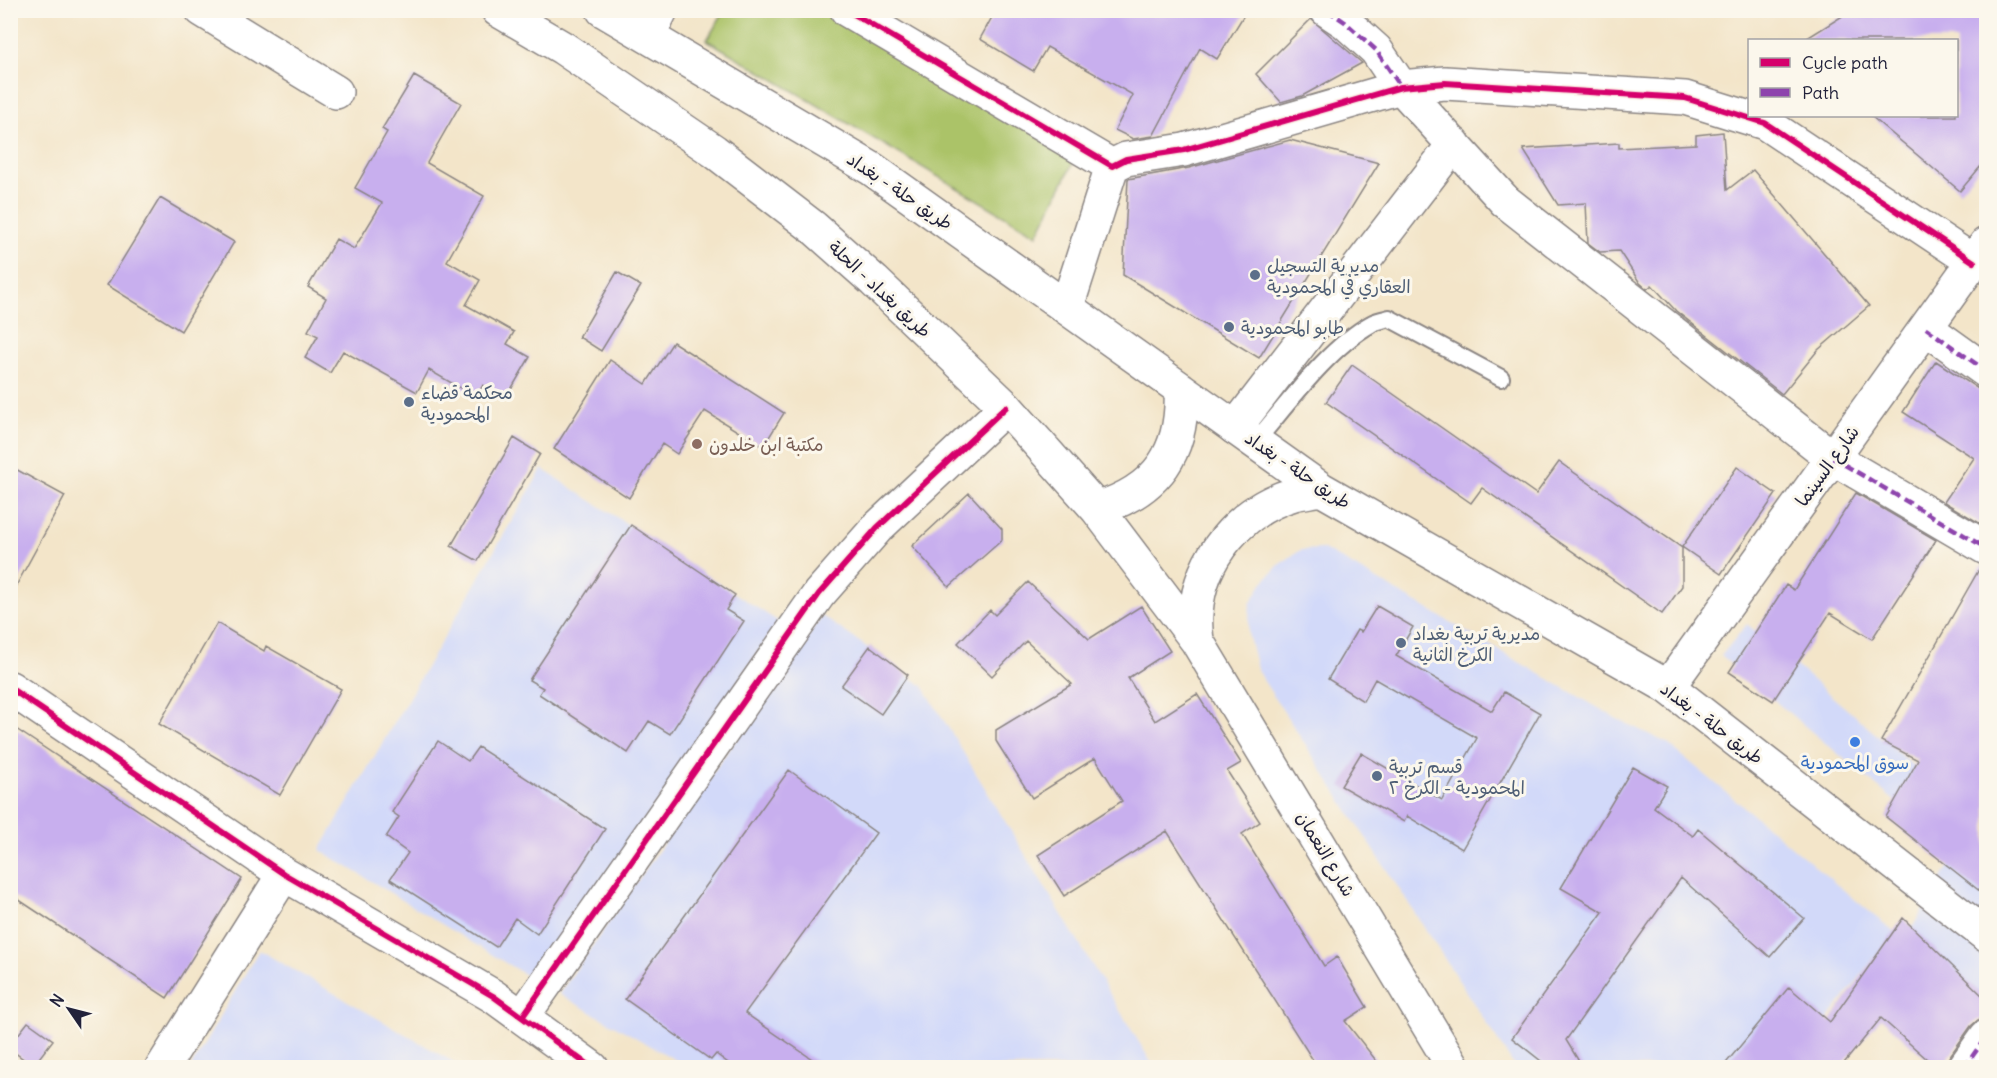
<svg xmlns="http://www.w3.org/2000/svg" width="1997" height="1078" font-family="Delius,'Playpen Sans Arabic',sans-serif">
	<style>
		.built { fill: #d2d9f9 }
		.green { fill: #abc368; stroke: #667252; stroke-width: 1.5 }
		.building { fill: #c8afee }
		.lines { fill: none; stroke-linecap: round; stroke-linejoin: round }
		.lane-casing { stroke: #8a8482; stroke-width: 20 }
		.street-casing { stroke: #8a8482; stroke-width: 36 }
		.primary-casing { stroke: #8a8482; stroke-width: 36 }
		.lane { stroke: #fff; stroke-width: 16 }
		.street { stroke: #fff; stroke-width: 33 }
		.primary { stroke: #fff; stroke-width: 33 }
		.quiet { stroke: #8e44ad; stroke-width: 4.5; stroke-dasharray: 9 4.5; stroke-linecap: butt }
		.cycleway-casing { stroke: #fbf7ec; stroke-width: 10 }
		.cycleway { stroke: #d6006c; stroke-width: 6 }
		.service-dot { fill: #5c6f8a; stroke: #fbf7ec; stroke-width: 2 }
		.education-dot { fill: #8d6e63; stroke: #fbf7ec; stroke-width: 2 }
		.shop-dot { fill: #3f7fe0; stroke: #fbf7ec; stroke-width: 2 }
		.labels { text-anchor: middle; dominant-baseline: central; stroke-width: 6; stroke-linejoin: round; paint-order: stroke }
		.street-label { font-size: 18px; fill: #22223b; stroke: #fbf7ec }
		.service-label { font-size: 18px; fill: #4e5e75; stroke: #fbf7ec; text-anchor: start }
		.education-label { font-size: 18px; fill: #785e54; stroke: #fbf7ec; text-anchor: start }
		.shop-label { font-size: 18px; fill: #366cbe; stroke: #fbf7ec }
	</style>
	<rect width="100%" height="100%" fill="#fbf7ec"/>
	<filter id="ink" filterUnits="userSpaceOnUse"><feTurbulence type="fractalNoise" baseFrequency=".0167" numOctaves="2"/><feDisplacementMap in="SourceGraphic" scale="12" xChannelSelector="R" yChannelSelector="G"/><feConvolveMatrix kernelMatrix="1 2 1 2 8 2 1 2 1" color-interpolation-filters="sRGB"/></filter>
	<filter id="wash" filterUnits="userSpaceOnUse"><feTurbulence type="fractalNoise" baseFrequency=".008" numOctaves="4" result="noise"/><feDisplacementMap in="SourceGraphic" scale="24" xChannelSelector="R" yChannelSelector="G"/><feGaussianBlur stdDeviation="1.35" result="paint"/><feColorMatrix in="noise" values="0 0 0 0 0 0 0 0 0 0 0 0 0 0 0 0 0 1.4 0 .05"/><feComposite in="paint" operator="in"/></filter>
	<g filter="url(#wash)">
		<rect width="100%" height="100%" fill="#f3e5c9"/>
		<path class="built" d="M 542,469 L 779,622 L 537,982 L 320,850 Z
			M 1324,549 L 1619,720 L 1667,743 L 1894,932 L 1792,1067 L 1515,1067 L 1258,672 L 1248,633 L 1250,604 L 1263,582 L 1280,564 L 1301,550 Z
			M 822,616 L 923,686 L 1154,1067 L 688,1067 L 559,994 Z
			M 1747,624 L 1986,828 L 1986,1009 L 1906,938 L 1957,853 L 1721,656 Z
			M 259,950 L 462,1067 L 191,1067 Z"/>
		<path class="green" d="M 724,11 L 826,11 L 1077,155 L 1037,235 L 707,40 Z"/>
		<g id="blocks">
			<path class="building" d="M 996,10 L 1247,10 L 1217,59 L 1200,48 L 1153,136 L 1133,139 L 1115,130 L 1133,95 L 1047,47 L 1033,71 L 980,39 Z
				M 1852,10 L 1986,10 L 1986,160 L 1960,191 L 1871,116 L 1956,116 L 1956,40 L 1804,40 Z
				M 1311,19 L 1362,63 L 1302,96 L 1281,102 L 1256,74 Z
				M 414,76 L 461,103 L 427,163 L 484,196 L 447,261 L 480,280 L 466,305 L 514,332 L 507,344 L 530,357 L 506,398 L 483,385 L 476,397 L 429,370 L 417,392 L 343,351 L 330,373 L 305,358 L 318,336 L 308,331 L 326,298 L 308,287 L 336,239 L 354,249 L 382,203 L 355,188 L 387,132 L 382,129 Z
				M 1723,132 L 1727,190 L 1753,170 L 1869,306 L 1818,350 L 1782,394 L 1676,311 L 1652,285 L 1647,289 L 1640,283 L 1619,251 L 1600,252 L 1588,243 L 1586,203 L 1558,205 L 1523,149 L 1619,143 L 1619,148 L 1696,144 L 1696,135 Z
				M 1290,140 L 1379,163 L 1259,358 L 1123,275 L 1128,179 L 1189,168 Z
				M 160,198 L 234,242 L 181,331 L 107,285 Z
				M 617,272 L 641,286 L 601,351 L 579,337 Z
				M 673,342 L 784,413 L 763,447 L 705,411 L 677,454 L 662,444 L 629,498 L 554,449 L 610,360 L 646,384 Z
				M 1936,361 L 1986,394 L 1986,527 L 1944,502 L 1974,458 L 1903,412 Z
				M 1352,365 L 1536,494 L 1559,462 L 1682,548 L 1682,586 L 1662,614 L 1482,488 L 1471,503 L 1326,402 Z
				M 514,438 L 540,454 L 478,561 L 451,546 Z
				M 10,466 L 65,496 L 10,597 Z
				M 1737,467 L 1776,494 L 1721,574 L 1682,547 Z
				M 969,493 L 1002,529 L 1002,540 L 949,587 L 912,546 Z
				M 1856,493 L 1936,540 L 1872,639 L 1830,613 L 1773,701 L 1729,672 L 1786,585 L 1794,590 Z
				M 631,525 L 735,595 L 726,610 L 744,621 L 670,734 L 649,721 L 628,753 L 539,694 L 543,688 L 529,680 Z
				M 1981,566 L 1986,567 L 1986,896 L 1886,817 L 1918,760 L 1881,741 Z
				M 1028,582 L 1089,639 L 1141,606 L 1170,651 L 1128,678 L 1155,721 L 1197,694 L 1241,763 L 1227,771 L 1260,822 L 1242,834 L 1324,966 L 1337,957 L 1367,1007 L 1345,1021 L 1382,1068 L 1318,1068 L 1167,831 L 1064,896 L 1038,855 L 1122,801 L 1095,758 L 1032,798 L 996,741 L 996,730 L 1072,684 L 1026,641 L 992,676 L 958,643 L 990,610 L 995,615 Z
				M 1377,606 L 1413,627 L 1396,656 L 1492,711 L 1504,692 L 1540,713 L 1462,849 L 1407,816 L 1404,822 L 1341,786 L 1361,753 L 1442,800 L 1477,738 L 1375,679 L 1363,701 L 1328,679 L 1357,630 L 1361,632 Z
				M 217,623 L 264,651 L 266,646 L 341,689 L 280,795 L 159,724 Z
				M 870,646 L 908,675 L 881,714 L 841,686 Z
				M 10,725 L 242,879 L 167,998 L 10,894 Z
				M 438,741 L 468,761 L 478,747 L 605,829 L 537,934 L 515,918 L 496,947 L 390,879 L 408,853 L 386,837 L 399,817 L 392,812 Z
				M 1633,767 L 1667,786 L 1654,807 L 1693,836 L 1698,829 L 1804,918 L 1770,957 L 1681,878 L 1566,1040 L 1583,1068 L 1550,1068 L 1512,1038 L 1603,912 L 1561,888 Z
				M 789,770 L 876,833 L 745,1013 L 825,1068 L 735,1068 L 716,1054 L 711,1060 L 625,999 Z
				M 1903,918 L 1986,999 L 1986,1018 L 1978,1020 L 1971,1026 L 1949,1057 L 1945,1068 L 1937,1068 L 1881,1018 L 1840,1068 L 1722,1068 L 1789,987 L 1830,1022 Z
				M 28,1022 L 53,1040 L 33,1066 L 10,1049 L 10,1045 Z"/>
		</g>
	</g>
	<g filter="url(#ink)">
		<use href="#blocks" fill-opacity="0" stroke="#8a8482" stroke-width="1.5"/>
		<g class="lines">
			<defs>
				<path id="lane" d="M 1255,442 C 1287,405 1328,348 1371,324 C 1376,321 1383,320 1389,318 L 1501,378"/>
				<path id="street" d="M 202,10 L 336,92
					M 847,10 L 1112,166 L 1126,159 L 1184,150 L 1401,87 L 1445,83 L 1685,98 L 1765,123 L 1974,262
					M 1327,10 L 1345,22 L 1376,50 L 1401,87 L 1505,201 L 1833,458 L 1986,548
					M 648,36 L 661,10
					M 1067,307 L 1112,166
					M 1926,328 L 1986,371
					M 1235,428 L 1454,144
					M 1668,687 L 1986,244
					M 10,688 L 284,874 L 493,996 L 592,1068
					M 523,1016 L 819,594 L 877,528 L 1006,407
					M 162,1068 L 284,874
					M 1964,1068 L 1986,1037"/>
				<path id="primary" d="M 498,10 L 563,48 L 714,151 L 813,227 L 874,281 L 1006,407 L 1097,509 L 1197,641 L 1454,1068
					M 603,10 L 872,169 L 1321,489 L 1668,687 L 1986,935
					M 1097,509 C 1158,490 1184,452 1181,389
					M 1197,641 C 1196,632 1195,622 1196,613 C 1200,557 1240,510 1294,494 C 1302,492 1312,491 1321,489"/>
			</defs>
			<use href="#lane" class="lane-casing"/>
			<use href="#street" class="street-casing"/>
			<use href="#primary" class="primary-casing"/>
			<use href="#lane" class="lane"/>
			<use href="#street" class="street"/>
			<use href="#primary" class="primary"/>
			<path class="quiet" d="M 1327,10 L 1345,22 L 1376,50 L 1401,87
				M 1926,328 L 1986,371
				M 1833,458 L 1986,548
				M 1964,1068 L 1986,1037"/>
			<defs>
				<path id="cycleway" d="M 847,10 L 1112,166 L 1126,159 L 1184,150 L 1401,87 L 1445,83 L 1685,98 L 1765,123 L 1974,262
					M 10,688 L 284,874 L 493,996 L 592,1068
					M 523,1016 L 819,594 L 877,528 L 1006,407"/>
			</defs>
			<use href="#cycleway" class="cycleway-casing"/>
			<use href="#cycleway" class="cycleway"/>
		</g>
	</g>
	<g class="service-dot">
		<circle cx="1255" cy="275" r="6"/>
		<circle cx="1229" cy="327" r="6"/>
		<circle cx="409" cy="402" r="6"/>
		<circle cx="1401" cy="643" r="6"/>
		<circle cx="1377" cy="776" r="6"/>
	</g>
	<circle class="education-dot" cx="697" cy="444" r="6"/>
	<circle class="shop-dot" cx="1855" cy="742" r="6"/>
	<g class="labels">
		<g class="street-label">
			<text transform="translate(900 191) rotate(34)">طريق حلة - بغداد</text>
			<text transform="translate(880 289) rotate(43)">طريق بغداد - الحلة</text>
			<text transform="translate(1827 466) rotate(-54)">شارع السينما</text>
			<text transform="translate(1298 470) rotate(34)">طريق حلة - بغداد</text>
			<text transform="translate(1712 723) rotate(37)">طريق حلة - بغداد</text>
			<text transform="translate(1326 854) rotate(59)">شارع النعمان</text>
		</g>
		<g class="service-label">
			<text x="1267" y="265">مديرية التسجيل<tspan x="1267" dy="21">العقاري في المحمودية</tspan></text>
			<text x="1241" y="327">طابو المحمودية</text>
			<text x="421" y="392">محكمة قضاء<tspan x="421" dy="21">المحمودية</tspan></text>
			<text x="1413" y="633">مديرية تربية بغداد<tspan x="1413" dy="21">الكرخ الثانية</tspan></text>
			<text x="1389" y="766">قسم تربية<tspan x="1389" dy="21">المحمودية - الكرخ ٢</tspan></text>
		</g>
		<g class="education-label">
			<text x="709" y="444">مكتبة ابن خلدون</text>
		</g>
		<g class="shop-label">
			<text x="1855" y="762">سوق المحمودية</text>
		</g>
	</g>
	<rect width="1997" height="1078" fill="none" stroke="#fbf7ec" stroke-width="36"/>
	<rect x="1748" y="39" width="210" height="78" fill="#fbf7ec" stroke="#a4a2a5" stroke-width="1.5"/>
	<rect x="1760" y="58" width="30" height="9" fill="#d6006c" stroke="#a4a2a5" stroke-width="1.5"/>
	<text x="1802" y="69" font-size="18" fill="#22223b">Cycle path</text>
	<rect x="1760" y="88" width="30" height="9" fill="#8e44ad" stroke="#a4a2a5" stroke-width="1.5"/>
	<text x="1802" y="99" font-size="18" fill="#22223b">Path</text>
	<g transform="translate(69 1009) rotate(305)" stroke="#fbf7ec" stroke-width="4.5" paint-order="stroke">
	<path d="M0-4.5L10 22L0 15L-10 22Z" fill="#22223b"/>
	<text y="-9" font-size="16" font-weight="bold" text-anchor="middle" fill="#22223b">N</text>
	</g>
</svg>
